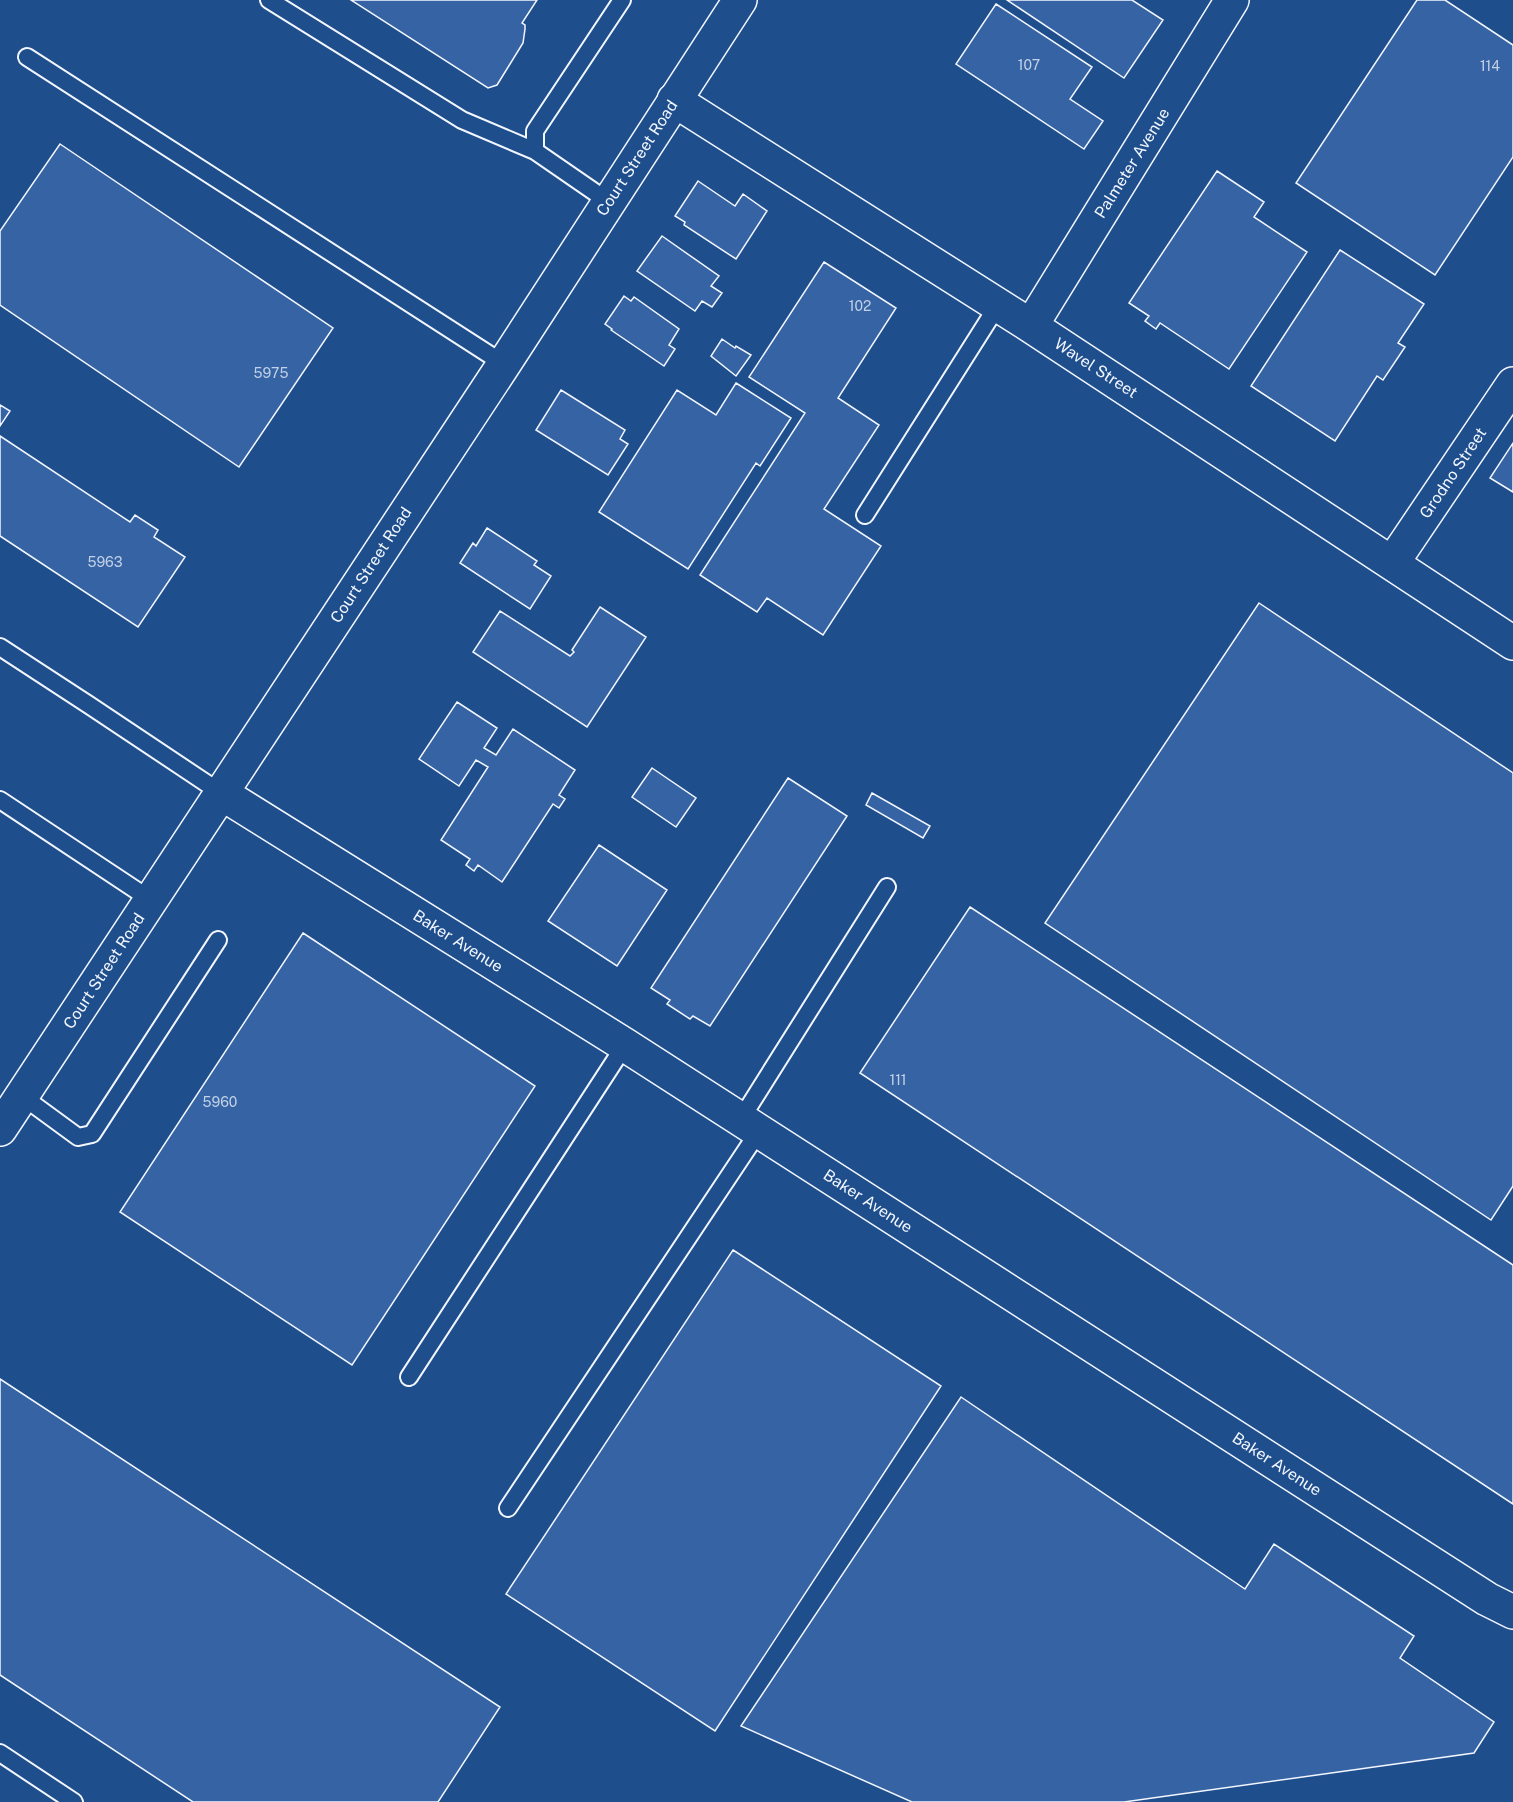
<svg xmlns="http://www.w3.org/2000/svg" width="1513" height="1802" font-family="'Public Sans',sans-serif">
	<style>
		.building { fill: #3563a3; stroke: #f2f6ff; stroke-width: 1.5 }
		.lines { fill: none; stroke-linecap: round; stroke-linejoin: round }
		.service-casing { stroke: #f2f6ff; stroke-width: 20 }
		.minor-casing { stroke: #f2f6ff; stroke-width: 36 }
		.tertiary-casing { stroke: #f2f6ff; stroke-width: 36 }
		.service { stroke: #1f4e8c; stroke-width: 16 }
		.minor { stroke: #1f4e8c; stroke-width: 33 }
		.tertiary { stroke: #1f4e8c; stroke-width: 33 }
		.labels { text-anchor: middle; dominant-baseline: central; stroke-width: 4.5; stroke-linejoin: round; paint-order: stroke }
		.number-label { font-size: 14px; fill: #c3d1e8 }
		.street-label { font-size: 16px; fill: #f2f6ff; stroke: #1f4e8c }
	</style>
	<rect width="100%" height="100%" fill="#1f4e8c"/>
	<path class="building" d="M 351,0 L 537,0 L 522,23 L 525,25 L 525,29 L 523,43 L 497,85 L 488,88 Z
		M 1007,0 L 1132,0 L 1163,20 L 1124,78 Z
		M 1417,0 L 1445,0 L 1513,45 L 1513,157 L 1435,275 L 1296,183 Z
		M 996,4 L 1092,67 L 1070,99 L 1103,121 L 1084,149 L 956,64 Z
		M 60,144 L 333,328 L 239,467 L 0,305 L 0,231 Z
		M 1217,171 L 1264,202 L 1254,217 L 1307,252 L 1229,369 L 1160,323 L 1156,329 L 1145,321 L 1149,316 L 1129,303 Z
		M 698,181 L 735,206 L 743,194 L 767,211 L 736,259 L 684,225 L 685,222 L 675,216 Z
		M 662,236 L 719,276 L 711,286 L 722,293 L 712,307 L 702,301 L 695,311 L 637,271 Z
		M 1340,250 L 1424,304 L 1398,343 L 1405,347 L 1383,380 L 1377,376 L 1335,441 L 1251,386 Z
		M 824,262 L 896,308 L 838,398 L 879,425 L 824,509 L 881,546 L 823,635 L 767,598 L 757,612 L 700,575 L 805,413 L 749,377 Z
		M 624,296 L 631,301 L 634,297 L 679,329 L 669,345 L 675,349 L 664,366 L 611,330 L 612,329 L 605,324 Z
		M 722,339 L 735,348 L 736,346 L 751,355 L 736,376 L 711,356 Z
		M 736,383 L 791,418 L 760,466 L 756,463 L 688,569 L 599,512 L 677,390 L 716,415 Z
		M 561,390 L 625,430 L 620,439 L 628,444 L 608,475 L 536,430 Z
		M 0,405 L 10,411 L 0,426 Z
		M 0,436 L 130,522 L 135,515 L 158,530 L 154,537 L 185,557 L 138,627 L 0,536 Z
		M 1513,443 L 1513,492 L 1490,478 Z
		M 487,528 L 537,561 L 534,565 L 551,576 L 530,609 L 460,563 L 473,543 L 476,546 Z
		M 1259,603 L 1513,773 L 1513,1186 L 1491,1220 L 1045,923 Z
		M 600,607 L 646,637 L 587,727 L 473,652 L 500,611 L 570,656 L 574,652 L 572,650 Z
		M 457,702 L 497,728 L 484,748 L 496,755 L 513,729 L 575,770 L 559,795 L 565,799 L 559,808 L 553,804 L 502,882 L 478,865 L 474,871 L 466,865 L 470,859 L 441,840 L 488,767 L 476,760 L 459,786 L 419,759 Z
		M 652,768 L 696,798 L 676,827 L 632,797 Z
		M 788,778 L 847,816 L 710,1026 L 693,1016 L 690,1019 L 667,1004 L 670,1000 L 651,988 Z
		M 872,793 L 930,826 L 923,838 L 866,805 Z
		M 599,845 L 667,890 L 617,966 L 548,921 Z
		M 970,907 L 1513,1265 L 1513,1504 L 860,1073 Z
		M 303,933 L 535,1086 L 352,1365 L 120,1212 Z
		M 733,1250 L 941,1386 L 715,1731 L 506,1594 Z
		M 0,1379 L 500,1707 L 438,1802 L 193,1802 L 0,1675 Z
		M 961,1397 L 1245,1589 L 1274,1544 L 1414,1636 L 1400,1658 L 1494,1722 L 1474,1753 L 1124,1802 L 912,1802 L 741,1726 Z"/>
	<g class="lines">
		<defs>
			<path id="service" d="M 269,0 L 462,120 L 535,151
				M 27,57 L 504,364
				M 609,202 L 535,151 L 535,131 L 622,0
				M 865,515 L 998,305
				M 0,647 L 89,705 L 221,793
				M 0,800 L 151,900
				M 22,1096 L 78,1137 L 92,1134 L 218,940
				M 741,1119 L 887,887
				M 409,1377 L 625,1045
				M 508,1508 L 759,1131
				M 0,1753 L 74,1802"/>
			<path id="minor" d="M 674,100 L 1031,326 L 1513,643
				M 1031,326 L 1232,0
				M 1393,562 L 1513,384
				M 221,793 L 625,1045 L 1487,1599 L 1513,1612"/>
			<path id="tertiary" d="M 0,1129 L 504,364 L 740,0"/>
		</defs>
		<use href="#service" class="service-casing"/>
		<use href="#minor" class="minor-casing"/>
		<use href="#tertiary" class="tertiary-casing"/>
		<use href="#service" class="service"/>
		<use href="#minor" class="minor"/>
		<use href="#tertiary" class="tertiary"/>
	</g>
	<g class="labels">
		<g class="number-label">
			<text x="1029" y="65">107</text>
			<text x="1490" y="66">114</text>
			<text x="860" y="306">102</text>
			<text x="271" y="373">5975</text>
			<text x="105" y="562">5963</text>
			<text x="898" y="1080">111</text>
			<text x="220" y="1102">5960</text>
		</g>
		<g class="street-label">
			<text transform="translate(637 158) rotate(-57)">Court Street Road</text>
			<text transform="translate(1132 163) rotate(-58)">Palmeter Avenue</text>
			<text transform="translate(1096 368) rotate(33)">Wavel Street</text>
			<text transform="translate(1453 473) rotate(-56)">Grodno Street</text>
			<text transform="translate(371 565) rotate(-57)">Court Street Road</text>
			<text transform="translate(458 941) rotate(32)">Baker Avenue</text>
			<text transform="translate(104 971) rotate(-57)">Court Street Road</text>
			<text transform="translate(868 1201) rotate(33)">Baker Avenue</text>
			<text transform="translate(1277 1464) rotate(33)">Baker Avenue</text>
		</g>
	</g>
</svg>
